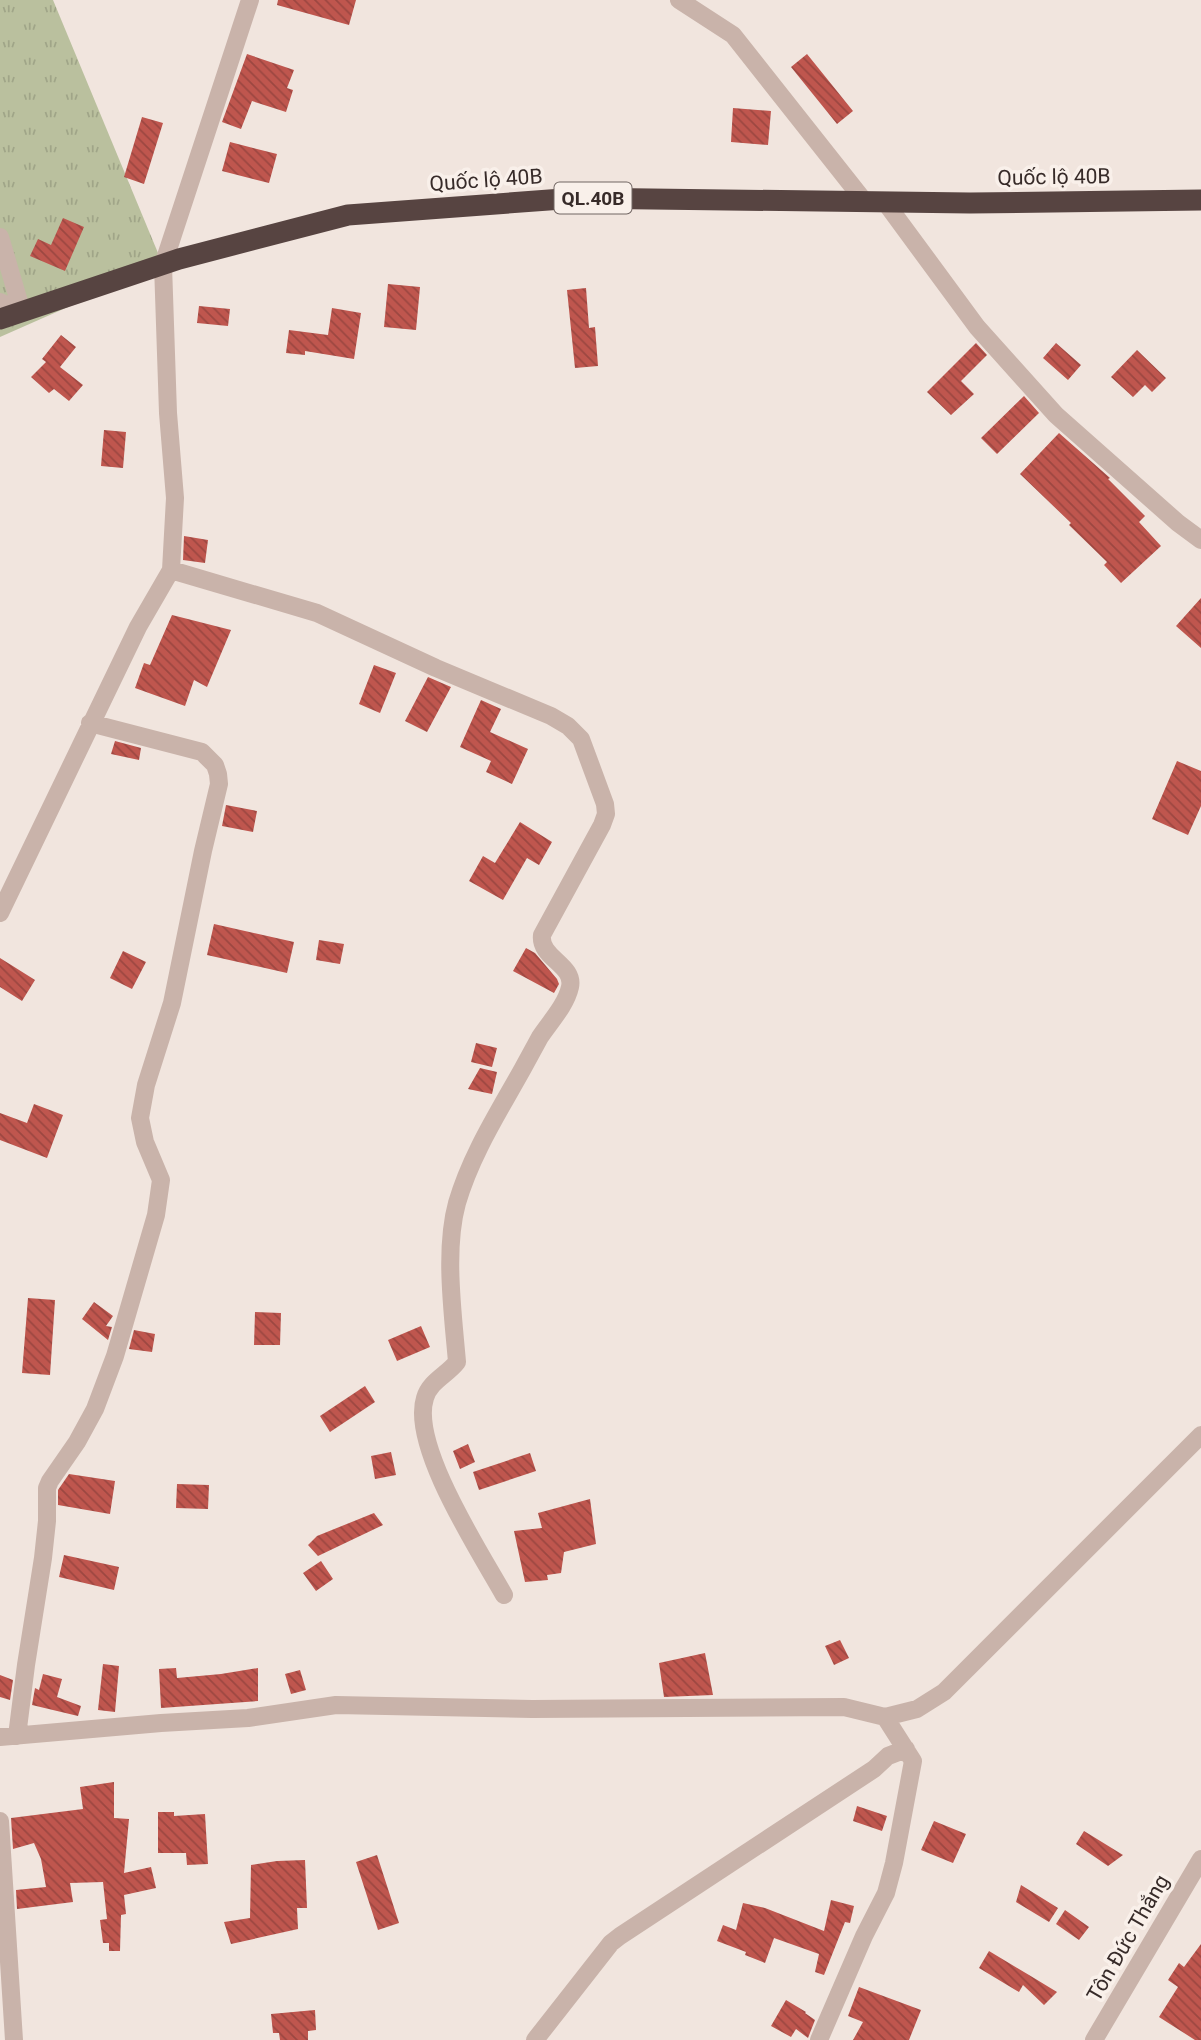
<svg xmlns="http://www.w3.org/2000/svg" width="1201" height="2040" font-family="Roboto,sans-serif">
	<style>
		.grass { fill: url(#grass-tufts) }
		.building { fill: url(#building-back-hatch) }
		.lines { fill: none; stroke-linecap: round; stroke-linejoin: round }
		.minor { stroke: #c9b3aa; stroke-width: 18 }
		.highway { stroke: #574441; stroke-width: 21 }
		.labels { text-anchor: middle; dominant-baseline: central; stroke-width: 7; stroke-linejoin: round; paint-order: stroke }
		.shield { fill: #f9f0ea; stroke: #716663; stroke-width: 2 }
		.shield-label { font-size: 19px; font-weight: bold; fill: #372b29 }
		.street-label { font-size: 21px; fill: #372b29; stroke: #f9f0ea }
	</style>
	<defs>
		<pattern id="grass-tufts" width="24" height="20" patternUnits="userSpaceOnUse" patternTransform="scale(1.75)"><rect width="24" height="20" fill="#bac09e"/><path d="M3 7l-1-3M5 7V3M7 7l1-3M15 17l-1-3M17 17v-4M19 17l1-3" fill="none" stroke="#a0a588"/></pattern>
		<pattern id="building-back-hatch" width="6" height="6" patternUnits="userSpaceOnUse" patternTransform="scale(1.75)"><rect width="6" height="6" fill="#bf564e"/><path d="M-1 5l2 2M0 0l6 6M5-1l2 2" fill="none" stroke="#9c4741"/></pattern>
	</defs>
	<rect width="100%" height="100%" fill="#f1e5de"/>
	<path class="grass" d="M 0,0 L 53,0 L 163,265 L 0,337 Z"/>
	<path class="building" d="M 278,0 L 356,0 L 349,25 L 277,5 Z
		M 247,54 L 294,70 L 287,88 L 293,90 L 286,112 L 252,101 L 241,129 L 222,122 Z
		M 807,54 L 853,111 L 837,124 L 791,67 Z
		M 733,108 L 771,111 L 768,145 L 731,142 Z
		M 142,117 L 163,123 L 144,184 L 124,177 Z
		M 230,142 L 277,154 L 269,183 L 222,171 Z
		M 63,218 L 84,227 L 65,271 L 30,256 L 38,239 L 51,245 Z
		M 388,284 L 420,287 L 416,330 L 384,327 Z
		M 586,288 L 589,328 L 595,327 L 598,366 L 575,368 L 567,290 Z
		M 199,306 L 230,309 L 228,326 L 197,323 Z
		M 332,308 L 361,313 L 354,359 L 305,351 L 305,355 L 286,353 L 289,330 L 328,335 Z
		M 61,335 L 76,347 L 60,367 L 83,385 L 69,401 L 54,389 L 49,393 L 31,377 L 46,362 L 42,359 Z
		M 976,343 L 987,355 L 961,381 L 974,394 L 951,415 L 927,392 Z
		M 1056,343 L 1081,365 L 1068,380 L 1043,358 Z
		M 1137,350 L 1166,378 L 1152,392 L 1145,385 L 1133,397 L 1111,377 Z
		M 1024,396 L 1039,413 L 997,454 L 981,438 Z
		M 104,430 L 126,432 L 123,468 L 101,466 Z
		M 1059,433 L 1110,478 L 1108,479 L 1145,516 L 1139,522 L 1161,546 L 1121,583 L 1104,565 L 1107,562 L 1069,525 L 1071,523 L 1020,474 Z
		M 184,536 L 208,540 L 205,563 L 183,560 Z
		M 1201,598 L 1201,648 L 1176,626 Z
		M 172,615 L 231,630 L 207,687 L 194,680 L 185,706 L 135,688 L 144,663 L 150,665 Z
		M 374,665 L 396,673 L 380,713 L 359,704 Z
		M 428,677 L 451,687 L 427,732 L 405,721 Z
		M 481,700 L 501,709 L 490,732 L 528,749 L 512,784 L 486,772 L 491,761 L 460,747 Z
		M 115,741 L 141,748 L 139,760 L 111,754 Z
		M 1177,761 L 1201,771 L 1201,806 L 1188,835 L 1152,819 Z
		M 226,805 L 257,811 L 253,832 L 222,826 Z
		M 520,822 L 552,842 L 539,865 L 527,858 L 503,900 L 469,881 L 483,856 L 495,863 Z
		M 214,924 L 294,942 L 287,973 L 207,955 Z
		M 319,940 L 344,944 L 340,964 L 316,960 Z
		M 526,948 L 535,953 L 557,979 L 559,984 L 554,993 L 513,971 Z
		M 123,951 L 146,962 L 132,989 L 110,978 Z
		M 0,958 L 35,980 L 22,1001 L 0,987 Z
		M 476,1043 L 497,1048 L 492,1067 L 471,1062 Z
		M 480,1068 L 497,1072 L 492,1094 L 468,1089 Z
		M 34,1104 L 63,1115 L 47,1158 L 0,1140 L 0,1113 L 27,1123 Z
		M 28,1298 L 55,1300 L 50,1375 L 22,1373 Z
		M 94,1302 L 113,1316 L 106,1326 L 112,1327 L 108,1340 L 82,1319 Z
		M 255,1312 L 281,1313 L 280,1345 L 254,1345 Z
		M 421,1326 L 430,1347 L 397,1361 L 388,1340 Z
		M 134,1330 L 155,1334 L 152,1352 L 129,1349 Z
		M 365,1386 L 375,1402 L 330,1432 L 320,1416 Z
		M 468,1444 L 475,1462 L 460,1469 L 453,1451 Z
		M 391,1452 L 396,1475 L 375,1479 L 371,1456 Z
		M 530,1453 L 536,1471 L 479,1490 L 473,1472 Z
		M 69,1474 L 115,1481 L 110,1514 L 58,1505 L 58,1490 Z
		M 177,1484 L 209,1485 L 208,1509 L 176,1508 Z
		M 590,1499 L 596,1544 L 564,1552 L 561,1573 L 547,1575 L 548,1580 L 525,1582 L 514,1531 L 542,1528 L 538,1513 Z
		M 374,1513 L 383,1525 L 318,1556 L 308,1545 L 317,1536 Z
		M 64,1555 L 119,1567 L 114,1590 L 59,1577 Z
		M 321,1561 L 333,1579 L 316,1591 L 303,1573 Z
		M 840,1640 L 849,1658 L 834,1665 L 825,1646 Z
		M 705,1653 L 713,1695 L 664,1697 L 659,1663 Z
		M 103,1664 L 119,1666 L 115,1712 L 98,1710 Z
		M 176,1668 L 177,1678 L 221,1674 L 258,1668 L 258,1701 L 161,1708 L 159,1669 Z
		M 300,1670 L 306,1690 L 291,1694 L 285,1674 Z
		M 43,1674 L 62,1679 L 57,1697 L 81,1706 L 78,1716 L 32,1705 L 35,1688 L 39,1690 Z
		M 0,1675 L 13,1680 L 10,1700 L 0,1697 Z
		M 114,1782 L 114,1818 L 129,1819 L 124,1873 L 151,1867 L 156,1888 L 124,1895 L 126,1914 L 121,1915 L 120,1951 L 109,1951 L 109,1943 L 103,1943 L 100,1920 L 107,1919 L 103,1882 L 70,1883 L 73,1902 L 17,1909 L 16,1890 L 46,1887 L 41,1859 L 34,1843 L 13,1849 L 11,1818 L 83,1809 L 80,1787 Z
		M 857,1806 L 887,1816 L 882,1831 L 853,1821 Z
		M 158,1812 L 174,1812 L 174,1816 L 205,1814 L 208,1864 L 187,1865 L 186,1853 L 158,1853 Z
		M 934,1821 L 966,1834 L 953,1863 L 921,1850 Z
		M 1084,1831 L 1123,1855 L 1108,1866 L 1076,1844 Z
		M 377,1855 L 399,1923 L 378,1930 L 356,1862 Z
		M 305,1860 L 307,1908 L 297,1908 L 298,1929 L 231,1944 L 224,1922 L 250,1918 L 251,1865 L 277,1861 Z
		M 1021,1885 L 1058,1908 L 1049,1922 L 1016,1902 Z
		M 831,1900 L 854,1906 L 850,1923 L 845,1922 L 824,1975 L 815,1972 L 819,1954 L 774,1938 L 765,1963 L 745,1955 L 746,1952 L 717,1941 L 723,1925 L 736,1930 L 743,1903 L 765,1908 L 824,1931 Z
		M 1065,1910 L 1089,1927 L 1079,1940 L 1056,1924 Z
		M 1201,1944 L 1201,2040 L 1195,2040 L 1159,2017 L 1178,1987 L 1168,1980 L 1179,1963 L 1184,1967 Z
		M 989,1951 L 1029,1975 L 1057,1992 L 1044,2005 L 1023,1985 L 1019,1992 L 979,1968 Z
		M 859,1987 L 921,2010 L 909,2040 L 853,2040 L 863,2022 L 848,2016 Z
		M 786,2000 L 806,2012 L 805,2013 L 815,2020 L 808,2038 L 796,2029 L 791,2037 L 771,2026 Z
		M 315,2010 L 316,2030 L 308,2031 L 308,2040 L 280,2040 L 279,2033 L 273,2033 L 271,2014 Z"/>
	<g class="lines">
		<path class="minor" d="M 679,0 L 733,35 L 865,202
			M 885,202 L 977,327 L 1056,415 L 1178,523 L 1201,540
			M 0,237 L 22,312
			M 0,302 L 22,312
			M 171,570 L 317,613 L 436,668 L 551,716 L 568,726 L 581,739 L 605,804 L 606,814 L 602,825 L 542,935 C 539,958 575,965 570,987 C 566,1005 550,1022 540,1037 C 534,1048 528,1059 522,1070 C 498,1113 471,1155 457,1203 C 444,1250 453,1314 457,1362 C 447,1375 430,1381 425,1398 C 410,1445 480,1552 504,1595
			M 0,913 L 138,627 L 171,570 L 175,498 L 168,413 L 163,265 L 250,0
			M 17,1736 L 26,1665 L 43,1558 L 47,1521 L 47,1488 L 50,1481 L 77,1442 L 95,1409 L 115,1356 L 156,1215 L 161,1180 L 145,1142 L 140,1118 L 146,1085 L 172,1003 L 203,851 L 219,784 L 218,774 L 215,765 L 202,752 L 90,723
			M 0,1737 L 161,1723 L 248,1718 L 336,1705 L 532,1709 L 844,1707 L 885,1717 L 917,1709 L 944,1692 L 1201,1435
			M 0,1821 L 14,2040
			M 535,2040 L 611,1943 L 620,1936 L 874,1769 L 888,1756 L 906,1749
			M 819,2040 L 864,1936 L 886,1893 L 894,1863 L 913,1761 L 885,1717
			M 1094,2040 L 1201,1859"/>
		<path class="highway" d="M 0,319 L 179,259 L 348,215 L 576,198 L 970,203 L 1201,200"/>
	</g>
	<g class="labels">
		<rect class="shield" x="554.5" y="182.5" width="77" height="31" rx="5"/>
		<g class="shield-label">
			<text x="593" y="198">QL.40B</text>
		</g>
		<g class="street-label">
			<text transform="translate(1054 177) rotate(-1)">Quốc lộ 40B</text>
			<text transform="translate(486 180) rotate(-4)">Quốc lộ 40B</text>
			<text transform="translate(1128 1938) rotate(-60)">Tôn Đức Thắng</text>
		</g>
	</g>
</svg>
